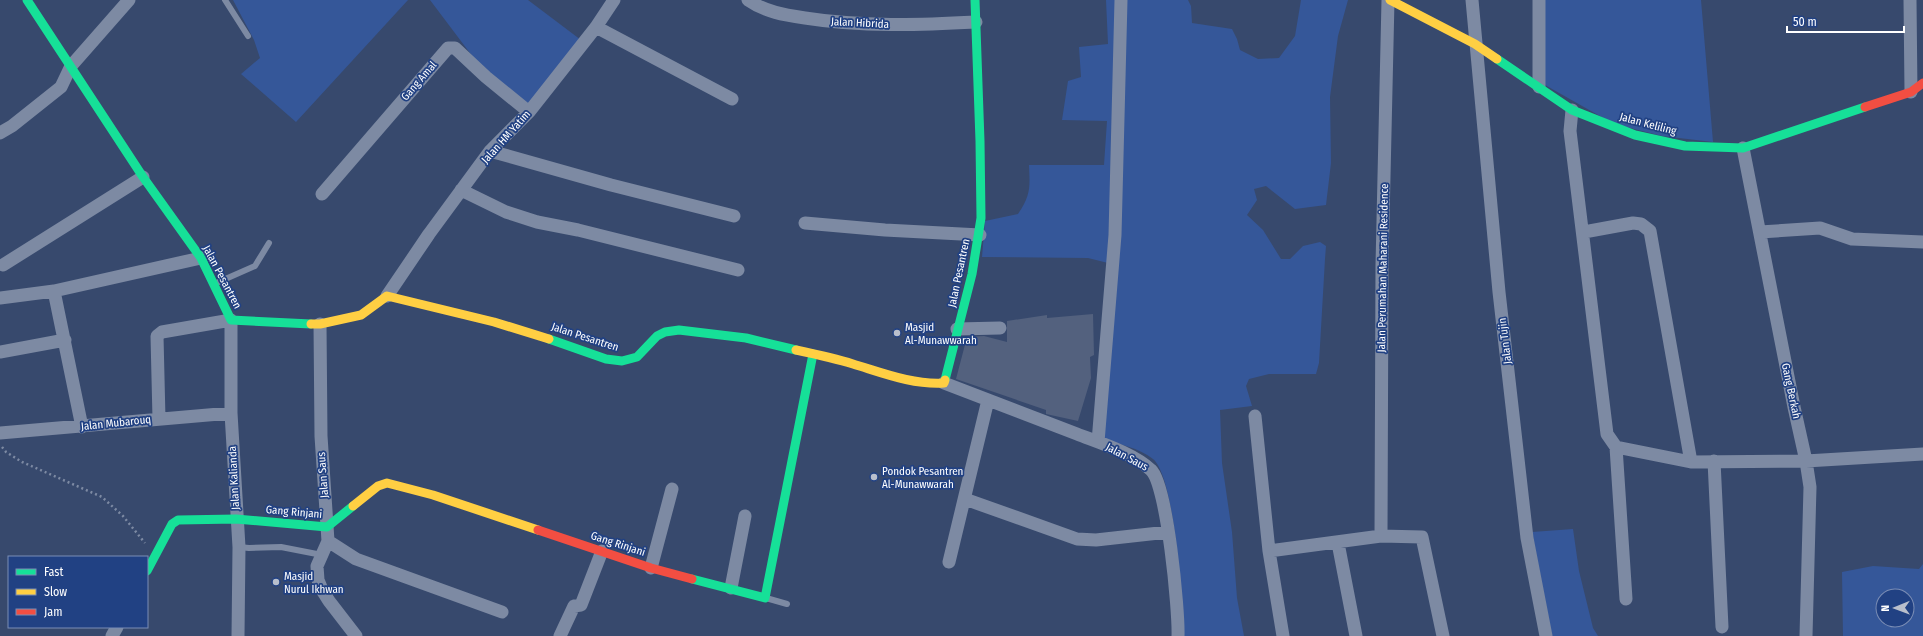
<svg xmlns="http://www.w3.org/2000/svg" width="1923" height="636" font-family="'Fira Sans Condensed',sans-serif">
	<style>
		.green { fill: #355799; fill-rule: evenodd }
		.building { fill: #53617e }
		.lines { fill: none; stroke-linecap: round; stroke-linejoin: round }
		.path { stroke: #7d8aa3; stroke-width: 2.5; stroke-dasharray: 2 3; stroke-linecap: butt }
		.lane { stroke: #7d8aa3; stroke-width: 6 }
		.street { stroke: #7d8aa3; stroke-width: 13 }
		.fast { stroke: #16e098; stroke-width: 9 }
		.slow { stroke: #ffcf43; stroke-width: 9 }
		.jam { stroke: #f24e42; stroke-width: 9 }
		.poi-dot { fill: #b9bfcc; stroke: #214183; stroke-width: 1.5 }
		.labels { text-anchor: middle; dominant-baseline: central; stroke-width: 3.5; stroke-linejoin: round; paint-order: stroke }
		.street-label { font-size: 11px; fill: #fff; stroke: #214183 }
		.poi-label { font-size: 11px; fill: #fff; stroke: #214183; text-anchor: start }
	</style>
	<rect width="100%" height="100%" fill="#37496d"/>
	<path class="green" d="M 233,0 L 408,0 L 296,122 L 241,74 L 260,58 L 254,40 Z
		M 430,0 L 528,0 L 581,40 L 530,106 L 479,65 Z
		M 1106,0 L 1188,0 L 1191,6 L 1192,23 L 1232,29 L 1237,39 L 1240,50 L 1258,59 L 1279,58 L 1295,36 L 1301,0 L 1348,0 L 1338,36 L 1330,97 L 1331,163 L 1326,205 L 1295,209 L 1266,186 L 1254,189 L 1257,200 L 1247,215 L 1263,230 L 1281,259 L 1290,259 L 1303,246 L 1320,242 L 1326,246 L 1325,259 L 1319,363 L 1316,374 L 1269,374 L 1249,379 L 1246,386 L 1252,406 L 1220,410 L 1222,463 L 1232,532 L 1237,598 L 1244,636 L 1184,636 C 1182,603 1175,477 1153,459 C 1140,448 1117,444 1102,438 L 1116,265 L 1088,258 L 982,257 L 985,221 L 1018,214 C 1031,195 1030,187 1029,165 L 1104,165 L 1107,121 L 1062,120 L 1068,81 L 1081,77 L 1079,47 L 1108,44 Z
		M 1544,0 L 1701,0 L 1713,142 L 1662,136 L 1614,124 L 1545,85 Z
		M 1573,529 L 1579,571 L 1593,628 L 1598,636 L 1552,636 L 1532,532 Z
		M 1923,564 L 1923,636 L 1843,636 L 1842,572 L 1873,566 L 1919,569 ZM 1883,596 L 1907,596 L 1907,620 L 1883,620 Z"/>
	<path class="building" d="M 1093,314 L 1094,355 L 1090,357 L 1091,378 L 1078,421 L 1046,414 L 1046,410 L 956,379 L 967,337 L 984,336 L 1007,342 L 1007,321 L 1047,315 L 1047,318 Z"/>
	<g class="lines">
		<path class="path" d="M 2,447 L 6,452 L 22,462 L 102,497 L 123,516 L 145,543"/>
		<path class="lane" d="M 225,0 L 248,36
			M 214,284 L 255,266 L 269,243
			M 239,547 L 249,548 L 281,547 L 322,555
			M 766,598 L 787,604"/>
		<path class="street" d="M 748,0 C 765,12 785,15 805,18 C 862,27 919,25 976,22
			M 1472,0 L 1499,292 L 1527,538 L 1546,636
			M 1539,0 L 1539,87
			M 1910,0 L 1911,92
			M 596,27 L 732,99
			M 1572,110 L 1570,131 L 1607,434 L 1616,447 L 1691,462 L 1806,461 L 1923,454
			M 0,133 L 12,126 L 61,87 L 71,66 L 129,0
			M 1743,148 L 1794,407 L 1806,461 L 1810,487 L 1806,636
			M 490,151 L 611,185 L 734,216
			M 461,190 L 506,212 L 537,222 L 578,230 L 738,270
			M 322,194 L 448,48 L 455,48 L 486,77 L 529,112
			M 805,223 L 885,230 L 980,235
			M 1584,232 L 1633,223 L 1641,224 L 1650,231 L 1691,462
			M 1760,232 L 1820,228 L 1852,239 L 1923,242
			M 3,265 L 143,177
			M 54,291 L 82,427
			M 387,296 L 429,234 L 490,151 L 529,112 L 596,27 L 614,0
			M 0,298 L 54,291 L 201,258
			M 320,324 L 321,436 L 328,541 L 317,566 L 318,580 L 322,590 L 329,601 L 356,636
			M 957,329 L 1000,328
			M 0,352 L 65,340
			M 944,383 C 988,400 1033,417 1077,434 C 1100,443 1133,453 1151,470 C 1167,484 1179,611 1178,636
			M 1255,416 L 1269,551 L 1283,636
			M 159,419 L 157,336 L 162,332 L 231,320 L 231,413 L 239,547 L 238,636
			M 0,433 L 231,413
			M 1098,442 L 1115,235 L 1121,0
			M 1616,447 L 1626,599
			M 1714,461 L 1722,627
			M 965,499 L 1077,539 L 1096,540 L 1168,532
			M 1381,536 L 1382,265 L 1388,0
			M 328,541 L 356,559 L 502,612
			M 1338,543 L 1356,636
			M 1269,551 L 1381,536 L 1422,537 L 1443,636
			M 949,562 L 988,400
			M 651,568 L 672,489
			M 731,588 L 745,516
			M 112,636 L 117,627
			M 560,636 L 574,606 L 581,605 L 602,551"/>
		<path class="fast" d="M 27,0 L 143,177 L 201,258 L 231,320 L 311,324
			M 1497,59 L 1572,110 L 1635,135 L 1685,146 L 1743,148 L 1865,107
			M 549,339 L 606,359 L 622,361 L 637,357 L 657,336 L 665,332 L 679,330 L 746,338 L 796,350
			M 945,380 L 972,274 L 981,218 L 980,141 L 975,0
			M 147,571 L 172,524 L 178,520 L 236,519 L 327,527 L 353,506
			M 692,579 L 765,598 L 813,354"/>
		<path class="slow" d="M 1390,0 L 1475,44 L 1497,59
			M 311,324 L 320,324 L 361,315 L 387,296 L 494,322 L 549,339
			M 796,350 C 815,354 834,358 853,364 C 883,373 913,385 944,383 L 945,380
			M 353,506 L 378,486 L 387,483 L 433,495 L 538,530"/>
		<path class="jam" d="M 1865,107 L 1911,92 L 1923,83
			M 538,530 L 651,568 L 692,579"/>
	</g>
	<g class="poi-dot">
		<circle cx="897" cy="333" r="4"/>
		<circle cx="874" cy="477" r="4"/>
		<circle cx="276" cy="582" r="4"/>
	</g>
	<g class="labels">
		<g class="street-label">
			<text transform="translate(860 23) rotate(3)">Jalan Hibrida</text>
			<text transform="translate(419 81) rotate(-49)">Gang Amal</text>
			<text transform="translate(1648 124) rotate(15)">Jalan Keliling</text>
			<text transform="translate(506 137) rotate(-48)">Jalan HM Yatim</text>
			<text transform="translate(1383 268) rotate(-89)">Jalan Perumahan Maharani Residence</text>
			<text transform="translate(959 273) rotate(-78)">Jalan Pesantren</text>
			<text transform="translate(222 277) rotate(62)">Jalan Pesantren</text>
			<text transform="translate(585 337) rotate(18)">Jalan Pesantren</text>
			<text transform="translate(1505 341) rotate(-97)">Jalan Tujin</text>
			<text transform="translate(1791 391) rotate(78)">Gang Berkah</text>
			<text transform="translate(116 423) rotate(-6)">Jalan Mubarouq</text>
			<text transform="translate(1127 457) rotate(28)">Jalan Saus</text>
			<text transform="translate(323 475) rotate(-94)">Jalan Saus</text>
			<text transform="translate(234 478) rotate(-93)">Jalan Kalianda</text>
			<text transform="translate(294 512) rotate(5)">Gang Rinjani</text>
			<text transform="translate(618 544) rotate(18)">Gang Rinjani</text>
		</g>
		<g class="poi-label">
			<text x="905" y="327">Masjid<tspan x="905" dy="13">Al-Munawwarah</tspan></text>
			<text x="882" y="471">Pondok Pesantren<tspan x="882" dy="13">Al-Munawwarah</tspan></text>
			<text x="284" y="576">Masjid<tspan x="284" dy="13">Nurul Ikhwan</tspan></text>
		</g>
	</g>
	<rect x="8" y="556" width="140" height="72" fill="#214183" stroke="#7a8db5"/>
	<rect x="16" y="569" width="20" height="6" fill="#16e098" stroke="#7a8db5"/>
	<text x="44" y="576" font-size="12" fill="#ffffff">Fast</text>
	<rect x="16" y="589" width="20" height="6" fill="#ffcf43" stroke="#7a8db5"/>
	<text x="44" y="596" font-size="12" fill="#ffffff">Slow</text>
	<rect x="16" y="609" width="20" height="6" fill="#f24e42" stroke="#7a8db5"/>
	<text x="44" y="616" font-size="12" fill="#ffffff">Jam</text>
	<g transform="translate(1895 608) rotate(269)"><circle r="19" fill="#214183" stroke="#7a8db5"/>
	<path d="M0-3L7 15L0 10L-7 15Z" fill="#b9bfcc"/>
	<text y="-6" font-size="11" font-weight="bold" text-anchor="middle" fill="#ffffff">N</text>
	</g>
	<path d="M1787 26v6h117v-6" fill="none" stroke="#ffffff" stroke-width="2"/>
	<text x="1793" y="26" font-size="12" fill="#ffffff" stroke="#214183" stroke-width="3" paint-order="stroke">50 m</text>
</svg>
